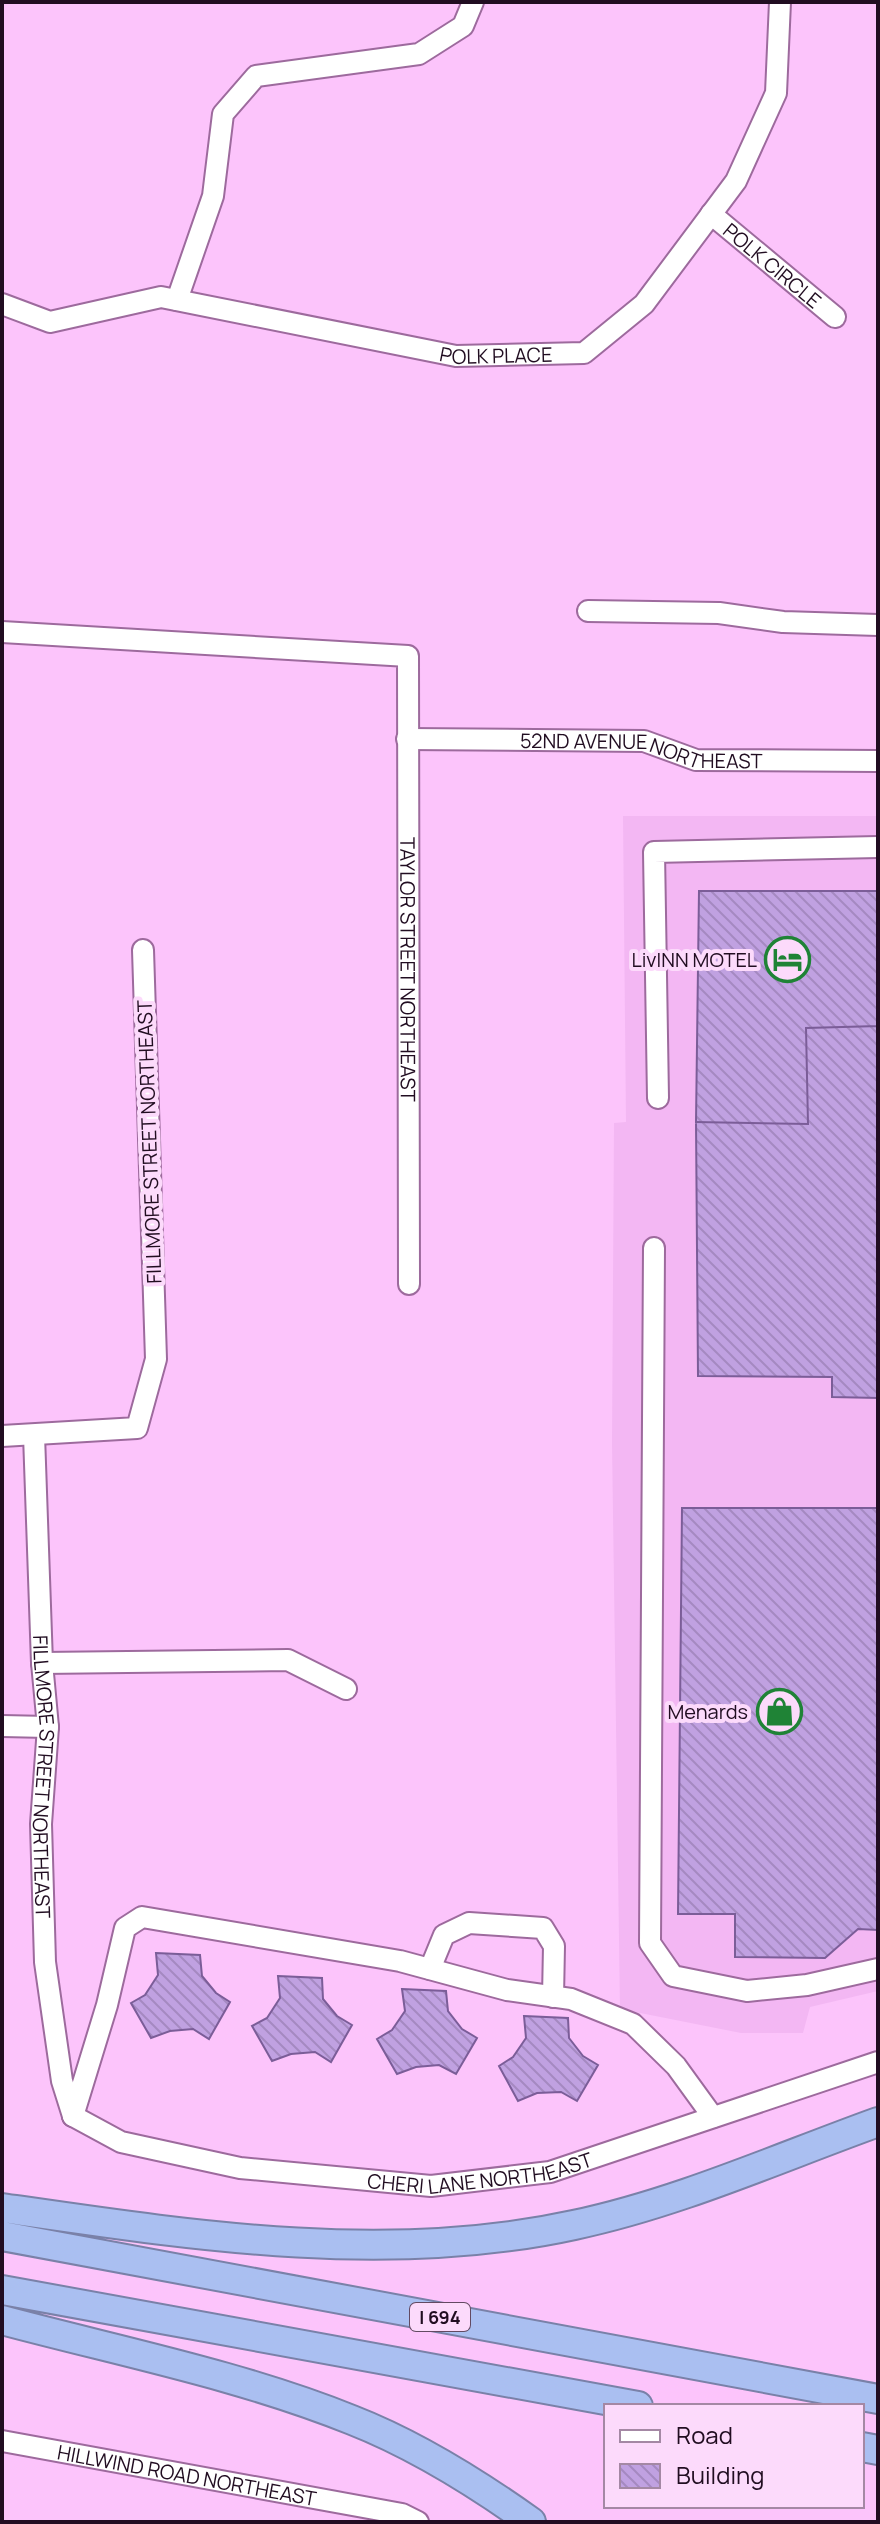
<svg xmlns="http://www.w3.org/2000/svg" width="880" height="2524" font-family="Manrope,sans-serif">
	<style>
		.built { fill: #f3b7f3 }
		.building { fill: url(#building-back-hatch); stroke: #7b5d98; stroke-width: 2 }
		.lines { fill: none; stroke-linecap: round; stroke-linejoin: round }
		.minor-casing { stroke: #9d6a9d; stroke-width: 24 }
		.highway-casing { stroke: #7a81a8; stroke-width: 32 }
		.minor { stroke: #fff; stroke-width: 20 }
		.highway { stroke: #aabff1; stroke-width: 28 }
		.labels { text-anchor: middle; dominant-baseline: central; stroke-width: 8; stroke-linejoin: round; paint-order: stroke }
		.shield { fill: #fcdafb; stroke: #634a62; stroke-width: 2 }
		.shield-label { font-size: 18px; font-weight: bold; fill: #210d21 }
		.street-label { font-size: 20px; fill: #210d21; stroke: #fcdafb }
		.poi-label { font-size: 20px; fill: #210d21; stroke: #fcdafb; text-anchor: end }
	</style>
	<defs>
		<pattern id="building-back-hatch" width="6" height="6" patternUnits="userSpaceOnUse" patternTransform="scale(2)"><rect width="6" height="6" fill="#c0a1e1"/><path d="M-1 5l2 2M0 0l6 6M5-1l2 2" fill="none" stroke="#a589c1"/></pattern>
	</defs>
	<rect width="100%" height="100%" fill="#fcc4fb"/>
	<path class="built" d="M 623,816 L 878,816 L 878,1991 L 810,2007 L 803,2033 L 741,2033 L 620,2009 L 612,1443 L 614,1123 L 626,1122 Z"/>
	<path class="building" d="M 699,891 L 878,891 L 878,1026 L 806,1028 L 808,1124 L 696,1122 Z
		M 878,1026 L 878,1398 L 832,1397 L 832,1377 L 698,1376 L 696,1122 L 808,1124 L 806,1028 Z
		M 682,1508 L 878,1508 L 878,1930 L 858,1929 L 825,1958 L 735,1957 L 735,1914 L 678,1914 Z
		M 156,1953 L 200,1955 L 202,1976 L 216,1993 L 230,2002 L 209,2039 L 193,2029 L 170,2031 L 151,2038 L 131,2003 L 145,1995 L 158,1975 Z
		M 278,1976 L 322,1978 L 323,1999 L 337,2016 L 352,2025 L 331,2062 L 315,2052 L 291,2054 L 272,2061 L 252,2026 L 267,2018 L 280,1998 Z
		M 402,1989 L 446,1991 L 448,2011 L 462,2029 L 477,2038 L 456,2074 L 439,2065 L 416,2067 L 397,2074 L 377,2039 L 392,2030 L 405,2011 Z
		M 524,2016 L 568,2018 L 569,2038 L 583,2056 L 598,2065 L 577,2101 L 561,2092 L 537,2093 L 518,2101 L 499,2066 L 513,2057 L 526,2038 Z"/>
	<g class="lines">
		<defs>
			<g id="minor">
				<path id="s1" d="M 711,214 L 835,317"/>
				<path d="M 177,300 L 213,196 L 223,114 L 256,76 L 419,54 L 463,26 L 473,2"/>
				<path id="s2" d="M 2,304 L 50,322 L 161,297 L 456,356 L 584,353 L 644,304 L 736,181 L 776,93 L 780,2"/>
				<path d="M 588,611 L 719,613 L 783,622 L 878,625"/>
				<path id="s3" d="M 2,632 L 408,656 L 409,1284"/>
				<path id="s4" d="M 407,739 L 644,741 L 696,760 L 878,761"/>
				<path d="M 658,1098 L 654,852 L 878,847"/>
				<path d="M 654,1248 L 650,1943 L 673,1976 L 747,1991 L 807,1985 L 878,1969"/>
				<path id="s5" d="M 34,1435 L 42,1663 L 48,1727 L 41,1824 L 45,1962 L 62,2081 L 73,2116"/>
				<path d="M 2,1436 L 137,1428 L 156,1359 L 143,950"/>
				<path d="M 42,1663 L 288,1660 L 346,1689"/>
				<path d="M 2,1726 L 48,1727"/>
				<path d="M 430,1969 L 444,1935 L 469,1923 L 543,1928 L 554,1946 L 553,1997"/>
				<path d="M 73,2116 L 107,2005 L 125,1928 L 142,1917 L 400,1961 L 507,1990 L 571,1999 L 633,2024 L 676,2066 L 713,2117"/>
				<path id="s6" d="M 73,2116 L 121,2142 L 240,2168 L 431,2186 L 550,2172 L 878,2062"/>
				<path id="s7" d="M 2,2441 L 402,2514 L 418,2522"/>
			</g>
			<path id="highway" d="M 2,2208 C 189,2235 387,2266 574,2225 C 678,2203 778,2158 878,2122
				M 2,2236 L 878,2399
				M 2,2290 L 638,2406
				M 2,2320 C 118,2351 240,2375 352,2420 C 416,2445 475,2482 531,2522
				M 862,2447 L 878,2450"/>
		</defs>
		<use href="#minor" class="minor-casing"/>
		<use href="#highway" class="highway-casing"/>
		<use href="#minor" class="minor"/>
		<use href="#highway" class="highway"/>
	</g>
	<defs>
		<symbol id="hotel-ring" viewBox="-11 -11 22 22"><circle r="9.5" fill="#fcdafb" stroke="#1f8336" stroke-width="1.5"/><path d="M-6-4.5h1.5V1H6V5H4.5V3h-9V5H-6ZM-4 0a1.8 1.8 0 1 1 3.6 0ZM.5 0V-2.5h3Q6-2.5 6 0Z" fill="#1f8336"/></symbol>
		<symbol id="shop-ring" viewBox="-11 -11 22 22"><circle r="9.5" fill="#fcdafb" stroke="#1f8336" stroke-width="1.5"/><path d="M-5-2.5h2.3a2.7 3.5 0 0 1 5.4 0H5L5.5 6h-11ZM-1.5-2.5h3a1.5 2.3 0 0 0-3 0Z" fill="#1f8336"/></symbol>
	</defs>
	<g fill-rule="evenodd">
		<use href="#hotel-ring" x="762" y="934" width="51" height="51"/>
		<use href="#shop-ring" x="754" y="1686" width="51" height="51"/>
	</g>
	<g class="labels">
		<rect class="shield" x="410" y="2303" width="60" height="28" rx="6"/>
		<g class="shield-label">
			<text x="440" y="2317">I 694</text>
		</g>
		<g class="street-label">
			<text stroke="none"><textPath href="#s1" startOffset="80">POLK CIRCLE</textPath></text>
			<text stroke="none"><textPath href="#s2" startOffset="506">POLK PLACE</textPath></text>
			<text stroke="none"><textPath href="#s4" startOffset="236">52ND AVENUE NORTHEAST</textPath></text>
			<text stroke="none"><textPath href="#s3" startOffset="720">TAYLOR STREET NORTHEAST</textPath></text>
			<text transform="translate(149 1142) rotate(-92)">FILLMORE STREET NORTHEAST</text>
			<text stroke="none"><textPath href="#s5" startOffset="342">FILLMORE STREET NORTHEAST</textPath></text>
			<text stroke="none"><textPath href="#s6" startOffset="418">CHERI LANE NORTHEAST</textPath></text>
			<text stroke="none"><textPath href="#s7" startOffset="188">HILLWIND ROAD NORTHEAST</textPath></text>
		</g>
		<g class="poi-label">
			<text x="757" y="959">LivINN MOTEL</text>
			<text x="748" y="1711">Menards</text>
		</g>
	</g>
	<rect width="880" height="2524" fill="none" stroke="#210d21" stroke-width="8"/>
	<rect x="604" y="2404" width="260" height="104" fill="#fcdafb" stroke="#a488a4" stroke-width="2"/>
	<rect x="620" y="2430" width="40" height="12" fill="#ffffff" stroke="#a488a4" stroke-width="2"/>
	<text x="676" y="2444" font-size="24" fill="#210d21">Road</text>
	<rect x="620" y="2464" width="40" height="24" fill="url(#building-back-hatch)" stroke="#a488a4" stroke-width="2"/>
	<text x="676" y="2484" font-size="24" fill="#210d21">Building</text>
</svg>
